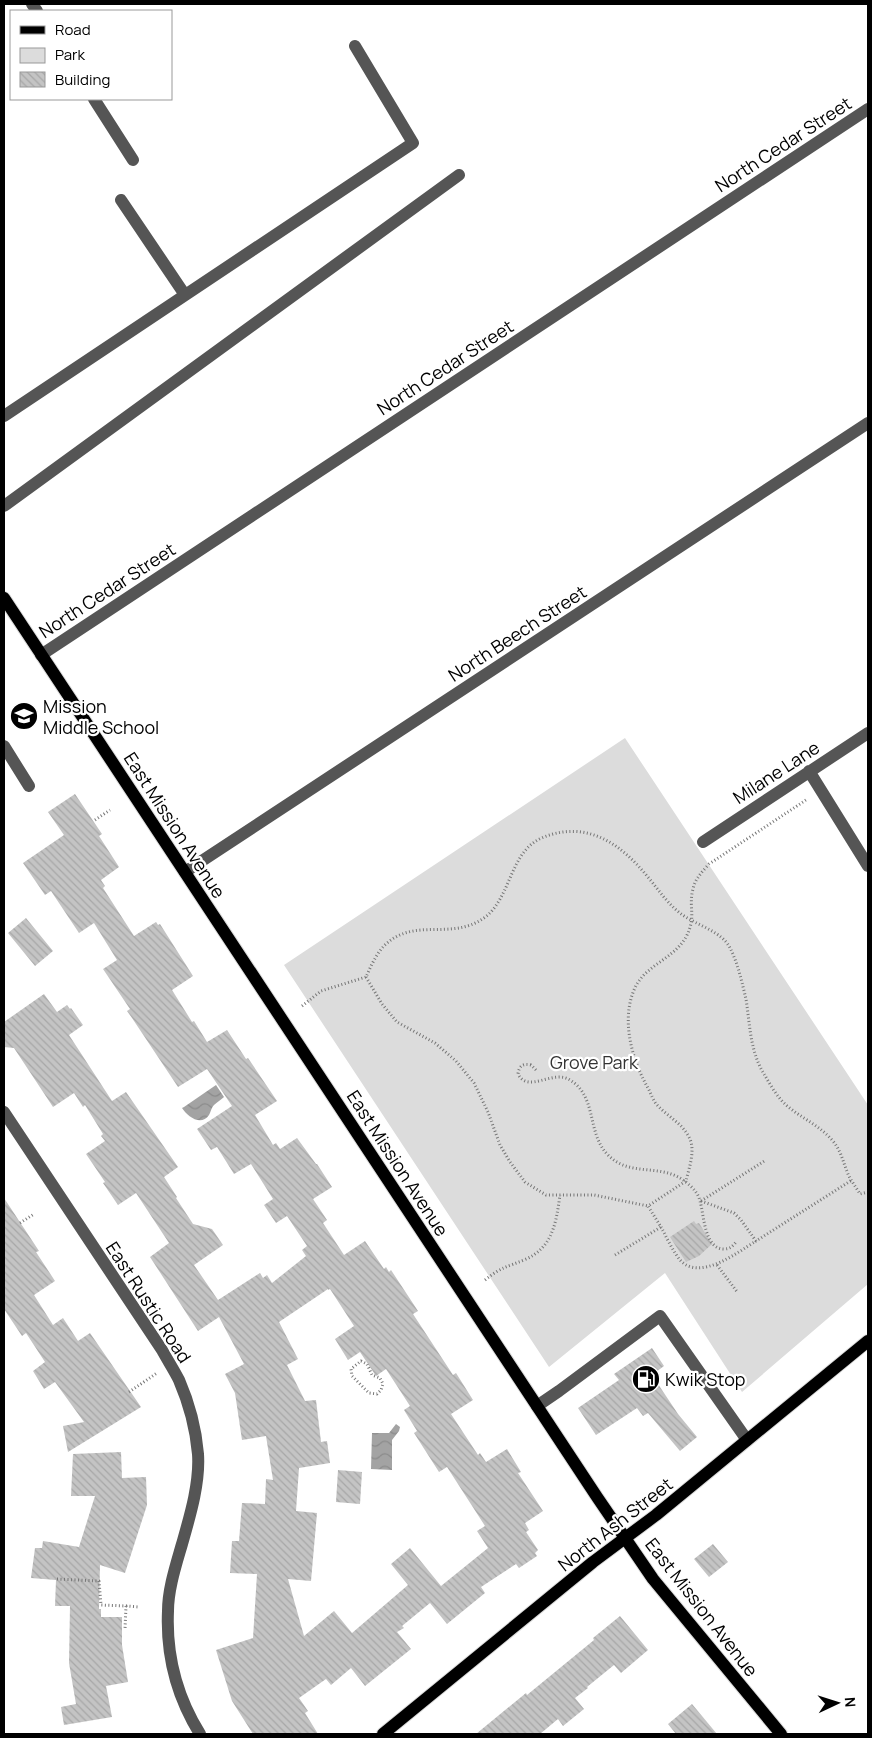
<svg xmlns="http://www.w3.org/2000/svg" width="872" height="1738" font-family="Manrope,sans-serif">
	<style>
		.green { fill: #dcdcdc }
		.water { fill: url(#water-waves) }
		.building { fill: url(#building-back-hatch); fill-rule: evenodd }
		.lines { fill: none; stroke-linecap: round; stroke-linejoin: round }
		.major-casing { stroke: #dbdbdb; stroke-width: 14 }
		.path { stroke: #777; stroke-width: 3; stroke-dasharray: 1 2.5; stroke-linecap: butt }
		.minor { stroke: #555; stroke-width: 12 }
		.major { stroke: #000; stroke-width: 12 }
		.labels { text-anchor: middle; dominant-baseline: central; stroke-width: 4.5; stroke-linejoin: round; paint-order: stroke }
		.street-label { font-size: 18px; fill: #000; stroke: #fff }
		.poi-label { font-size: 18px; fill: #000; stroke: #fff; text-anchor: start }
		.park-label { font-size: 18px; fill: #333; stroke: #fff }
	</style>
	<defs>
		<pattern id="water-waves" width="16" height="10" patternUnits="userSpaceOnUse" patternTransform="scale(1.25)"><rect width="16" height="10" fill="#a3a3a3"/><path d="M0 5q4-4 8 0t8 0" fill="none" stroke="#8b8b8b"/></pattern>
		<pattern id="building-back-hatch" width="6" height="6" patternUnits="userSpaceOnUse" patternTransform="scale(1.25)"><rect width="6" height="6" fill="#c4c4c4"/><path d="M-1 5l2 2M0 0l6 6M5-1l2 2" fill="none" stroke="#a7a7a7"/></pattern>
	</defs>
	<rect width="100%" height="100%" fill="#fff"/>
	<path class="green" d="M 625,738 L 868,1105 L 868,1284 L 742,1392 L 665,1273 L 549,1367 L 284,965 Z"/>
	<path class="water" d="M 216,1085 L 224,1097 C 221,1100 217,1102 214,1105 C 211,1108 211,1112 209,1115 C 201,1127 187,1116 182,1108 L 184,1107 Z
		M 396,1424 L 400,1427 L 399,1431 L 392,1440 L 392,1470 L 371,1469 L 372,1433 L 389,1433 Z"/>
	<path class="building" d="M 75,794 L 102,834 L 99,836 L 119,867 L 101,880 L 105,886 L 103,888 L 134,936 L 156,922 L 158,925 L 160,924 L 193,976 L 172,990 L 192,1022 L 194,1021 L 207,1042 L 227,1030 L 246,1059 L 248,1058 L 277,1101 L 255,1115 L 273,1145 L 276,1143 L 280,1149 L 297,1138 L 316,1164 L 317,1164 L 332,1187 L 313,1199 L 327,1220 L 323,1223 L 344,1255 L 365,1241 L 384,1269 L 386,1267 L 389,1272 L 391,1270 L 418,1311 L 413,1314 L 453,1375 L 456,1373 L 473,1400 L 451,1414 L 478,1455 L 480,1453 L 486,1462 L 507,1449 L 521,1472 L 518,1473 L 543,1511 L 525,1523 L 529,1530 L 526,1532 L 538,1550 L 535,1553 L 537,1556 L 519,1568 L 516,1564 L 481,1587 L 485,1593 L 447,1624 L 430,1603 L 402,1626 L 404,1628 L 397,1632 L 411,1649 L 365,1686 L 351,1668 L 331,1685 L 326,1679 L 299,1698 L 308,1711 L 305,1713 L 318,1734 L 253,1734 L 232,1701 L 216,1650 L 253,1638 L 257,1574 L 230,1573 L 232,1541 L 239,1541 L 242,1503 L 265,1504 L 266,1479 L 273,1480 L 266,1436 L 242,1440 L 235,1393 L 225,1374 L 244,1364 L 219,1317 L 198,1331 L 150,1257 L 169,1243 L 136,1193 L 118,1205 L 103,1183 L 105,1182 L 86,1154 L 105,1141 L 101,1136 L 103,1134 L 85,1105 L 83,1107 L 74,1093 L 53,1107 L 14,1048 L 4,1047 L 4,1022 L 44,994 L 57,1012 L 67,1005 L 70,1009 L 71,1008 L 83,1025 L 69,1035 L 112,1101 L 126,1092 L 178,1167 L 164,1177 L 177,1197 L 176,1198 L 193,1224 L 212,1229 L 223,1245 L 194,1265 L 218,1300 L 260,1273 L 263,1278 L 267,1275 L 272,1283 L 306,1256 L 302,1250 L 307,1246 L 287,1216 L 276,1223 L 264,1205 L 273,1199 L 251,1164 L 234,1174 L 217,1147 L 211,1150 L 197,1129 L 232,1106 L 207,1069 L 178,1087 L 132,1018 L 127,1011 L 130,1009 L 103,969 L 117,960 L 94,923 L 79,933 L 51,891 L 45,895 L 23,863 L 64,835 L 48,812 ZM 328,1289 L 328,1290 L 330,1289 L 354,1326 L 335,1339 L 348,1360 L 360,1352 L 376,1376 L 386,1369 L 410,1406 L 404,1410 L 417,1431 L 414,1433 L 439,1472 L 447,1467 L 485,1526 L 477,1531 L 488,1548 L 441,1586 L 410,1548 L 391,1564 L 408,1585 L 352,1633 L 334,1611 L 304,1636 L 288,1579 L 311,1581 L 317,1513 L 296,1511 L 299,1468 L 330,1463 L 327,1441 L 321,1442 L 316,1400 L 305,1401 L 287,1365 L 298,1359 L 279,1322 Z
		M 26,918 L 53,951 L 35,966 L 8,933 Z
		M 4,1198 L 39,1251 L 36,1252 L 55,1281 L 34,1295 L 53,1325 L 63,1318 L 78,1341 L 90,1333 L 141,1407 L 68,1452 L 63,1426 L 84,1422 L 55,1382 L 44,1389 L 33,1371 L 45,1362 L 26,1333 L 22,1336 L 4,1309 Z
		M 694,1221 L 696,1224 L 699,1223 L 712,1244 L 699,1256 L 686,1262 L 670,1237 Z
		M 652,1348 L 664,1366 L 652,1375 L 678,1414 L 697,1437 L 680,1451 L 648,1413 L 643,1416 L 637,1408 L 596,1435 L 578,1408 L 619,1380 L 614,1374 Z
		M 121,1452 L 122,1478 L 146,1477 L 147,1505 L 125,1573 L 100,1565 L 99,1609 L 101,1609 L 101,1617 L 122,1617 L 122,1645 L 128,1682 L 106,1686 L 112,1717 L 64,1725 L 61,1707 L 76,1704 L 69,1663 L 70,1606 L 55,1606 L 56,1580 L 31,1578 L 35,1548 L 42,1548 L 43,1541 L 79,1547 L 95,1496 L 71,1496 L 73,1454 Z
		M 338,1470 L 362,1472 L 360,1504 L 336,1502 Z
		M 713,1544 L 728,1562 L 709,1577 L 694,1559 Z
		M 620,1616 L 648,1650 L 621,1673 L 614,1665 L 587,1687 L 588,1688 L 575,1698 L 584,1709 L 563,1726 L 558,1719 L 540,1734 L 476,1734 L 526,1693 L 527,1695 L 594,1640 L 593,1638 Z
		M 692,1704 L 717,1734 L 676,1734 L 668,1724 Z"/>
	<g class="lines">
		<defs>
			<path id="major" d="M 4,598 L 597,1497 L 653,1579 L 781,1734
				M 383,1734 L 593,1562 L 656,1515 L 868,1341"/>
		</defs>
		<use href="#major" class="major-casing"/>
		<path class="path" d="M 95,820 L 110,810
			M 366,977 L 382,1004 L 397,1022 L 435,1043 L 456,1061 L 474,1083 L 488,1112 L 500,1145 L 510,1162 L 525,1182 L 546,1195 L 594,1195 L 648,1206
			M 302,1006 L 321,991 L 366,977 C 371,966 377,952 386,944 C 416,917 451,941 484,918 C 512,898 509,850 544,837 C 587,820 621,844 647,876 C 658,889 667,903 680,913 C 695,925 722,931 730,948 C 738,963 742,983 746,999 C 750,1025 750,1051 764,1074 C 770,1084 777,1097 786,1105 C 801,1118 819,1125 832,1140 C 841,1150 843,1162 848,1174 C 851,1181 856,1187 860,1194 L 868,1192
			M 536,1070 L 531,1065 C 523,1063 519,1066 518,1074 C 528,1094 553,1069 570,1080 C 598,1097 586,1134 609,1156 C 632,1178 663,1162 687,1183 C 693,1188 698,1193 700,1201 C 704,1214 704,1249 724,1249 C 730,1249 733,1246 736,1242
			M 701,1201 L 734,1213 L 741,1220 L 756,1241 L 852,1180
			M 701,1201 L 766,1160
			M 20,1223 L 34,1214
			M 661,1227 C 667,1238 673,1252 681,1261 C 701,1281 738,1252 756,1241
			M 615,1255 L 661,1227 L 648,1206 L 686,1181 C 689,1168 696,1150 689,1137 C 682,1123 667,1116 657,1105 C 653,1100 651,1094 648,1088 C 632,1060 621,1021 634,990 C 644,965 673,960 686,937 C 697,916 688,908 693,889 C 695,879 702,872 709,864 L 806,800
			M 717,1265 L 738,1293
			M 485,1280 C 501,1267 507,1267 524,1260 C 553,1248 556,1223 560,1195
			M 361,1361 L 367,1364 L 372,1375 L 380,1378 L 383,1384 L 381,1390 L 377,1394 L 369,1393 L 352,1376 L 351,1369 Z
			M 129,1392 L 157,1373
			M 57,1579 L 99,1581 L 101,1605 L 126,1606 L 125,1629
			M 126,1606 L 139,1607"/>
		<path class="minor" d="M 32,4 L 37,11
			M 94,99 L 133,160
			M 121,200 L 185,295
			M 4,416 L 413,143 L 355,46
			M 4,506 L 459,175
			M 41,655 L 868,109
			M 4,746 L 29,786
			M 809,771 L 868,866
			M 703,842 L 868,733
			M 185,872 L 868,423
			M 4,1112 L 162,1350 C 168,1361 174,1370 179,1380 C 189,1403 196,1430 198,1454 C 200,1483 190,1516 182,1544 C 176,1565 168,1589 168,1611 C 166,1655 177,1697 200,1734
			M 537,1406 L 559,1391 L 660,1316 L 747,1440"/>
		<use href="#major" class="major"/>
	</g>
	<defs>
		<symbol id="school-disc" viewBox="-11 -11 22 22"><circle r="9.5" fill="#000" stroke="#fff"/><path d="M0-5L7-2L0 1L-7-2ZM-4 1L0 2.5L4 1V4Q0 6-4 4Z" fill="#fff"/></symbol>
		<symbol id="fuel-disc" viewBox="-11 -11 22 22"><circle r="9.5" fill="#000" stroke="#fff"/><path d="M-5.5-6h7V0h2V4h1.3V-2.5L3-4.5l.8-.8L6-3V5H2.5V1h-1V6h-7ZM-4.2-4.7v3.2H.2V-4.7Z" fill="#fff"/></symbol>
	</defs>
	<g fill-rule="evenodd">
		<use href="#school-disc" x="8" y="700" width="32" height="32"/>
		<use href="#fuel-disc" x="630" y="1363" width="32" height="32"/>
	</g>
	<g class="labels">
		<g class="street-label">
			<text transform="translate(783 144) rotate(-33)">North Cedar Street</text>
			<text transform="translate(445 367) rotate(-33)">North Cedar Street</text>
			<text transform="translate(107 590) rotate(-33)">North Cedar Street</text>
			<text transform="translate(517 633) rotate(-33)">North Beech Street</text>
			<text transform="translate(776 772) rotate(-33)">Milane Lane</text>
			<text transform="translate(175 825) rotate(57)">East Mission Avenue</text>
			<text transform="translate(398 1163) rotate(57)">East Mission Avenue</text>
			<text transform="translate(149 1302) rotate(57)">East Rustic Road</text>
			<text transform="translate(615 1524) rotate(-38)">North Ash Street</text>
			<text transform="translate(702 1607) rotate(52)">East Mission Avenue</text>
		</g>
		<g class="poi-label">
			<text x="43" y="706">Mission<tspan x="43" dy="21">Middle School</tspan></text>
			<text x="665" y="1379">Kwik Stop</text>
		</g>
		<g class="park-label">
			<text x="594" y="1062">Grove Park</text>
		</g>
	</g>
	<rect width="872" height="1738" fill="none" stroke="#000000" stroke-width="10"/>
	<rect x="10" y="10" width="162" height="90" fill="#ffffff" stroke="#999999"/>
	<rect x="20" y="26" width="25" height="8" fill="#000000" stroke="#999999"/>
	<text x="55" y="35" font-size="15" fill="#000000">Road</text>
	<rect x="20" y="48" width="25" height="15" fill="#dcdcdc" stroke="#999999"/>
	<text x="55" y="60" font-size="15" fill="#000000">Park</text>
	<rect x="20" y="72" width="25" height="15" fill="url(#building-back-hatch)" stroke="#999999"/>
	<text x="55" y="85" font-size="15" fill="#000000">Building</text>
	<g transform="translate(837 1703) rotate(86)" stroke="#ffffff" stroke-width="4" paint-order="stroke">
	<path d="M0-4L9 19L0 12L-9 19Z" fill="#000000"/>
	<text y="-8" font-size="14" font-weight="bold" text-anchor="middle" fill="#000000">N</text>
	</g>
</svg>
